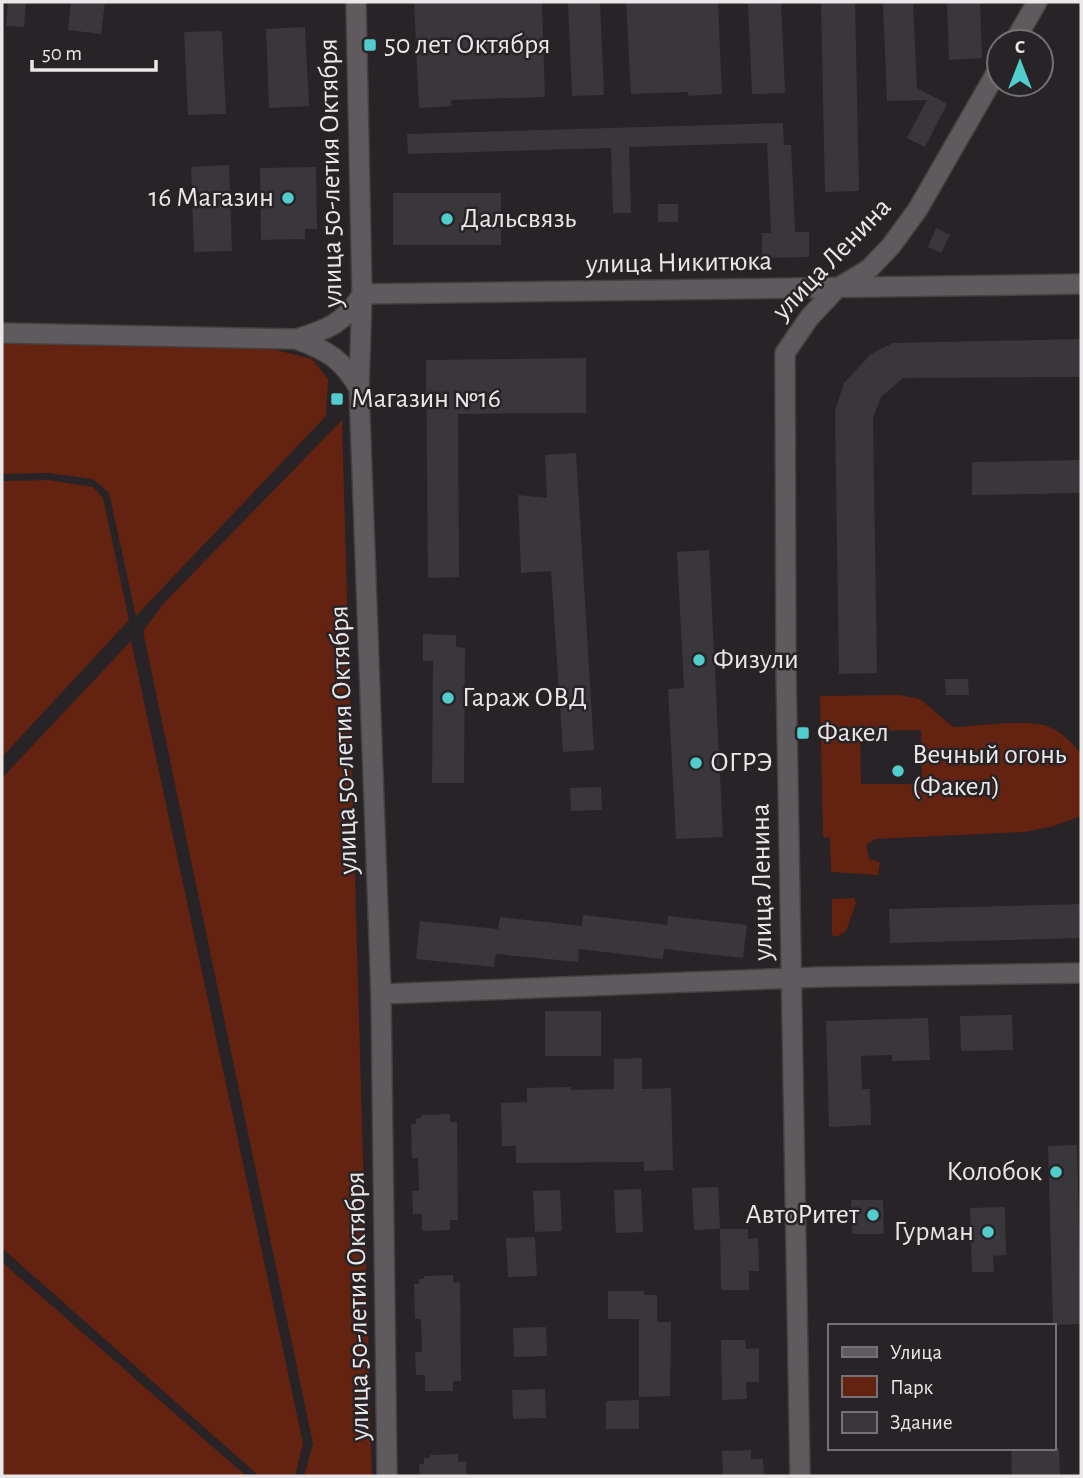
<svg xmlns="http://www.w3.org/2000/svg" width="1083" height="1478" font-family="'Alegreya Sans',sans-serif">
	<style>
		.green { fill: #642210; fill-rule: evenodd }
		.building { fill: #39373b }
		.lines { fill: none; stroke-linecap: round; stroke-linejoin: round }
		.minor-casing { stroke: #454143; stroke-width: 22 }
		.minor { stroke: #5f5a5d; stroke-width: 19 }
		.poi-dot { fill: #52cdce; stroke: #282326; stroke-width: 2.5 }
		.labels { text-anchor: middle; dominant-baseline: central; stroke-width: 5; stroke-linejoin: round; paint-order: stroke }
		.poi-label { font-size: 28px; fill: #eae7e9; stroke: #282326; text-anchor: start }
		.street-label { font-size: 28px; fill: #eae7e9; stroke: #282326 }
	</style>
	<rect width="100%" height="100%" fill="#282326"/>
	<path class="green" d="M 2,341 L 268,348 L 312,359 L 328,379 L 326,416 L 136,616 L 109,493 L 93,479 L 48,473 L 2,474 Z
		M 342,420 L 372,1476 L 304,1476 L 313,1444 L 143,631 L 164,603 Z
		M 49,480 L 93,487 L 103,498 L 129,620 L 2,757 L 2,481 Z
		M 131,641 L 303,1443 L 295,1476 L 259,1476 L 2,1248 L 2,778 Z
		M 899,695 L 920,699 L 953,727 C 978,726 1025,719 1047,726 C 1060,730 1072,743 1081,753 L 1081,816 L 1054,826 L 1025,832 L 875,839 L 866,845 L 869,859 L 880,862 L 878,875 L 831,872 L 830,838 L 823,837 L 820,696 ZM 921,730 L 922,784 L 861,784 L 860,731 Z
		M 854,898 L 856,903 L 846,931 L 837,937 L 832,935 L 832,899 Z
		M 2,1262 L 246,1476 L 2,1476 Z"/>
	<path class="building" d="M 8,2 L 26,2 L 24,27 L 6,26 Z
		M 71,2 L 105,2 L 101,34 L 68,30 Z
		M 414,2 L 542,2 L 545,97 L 451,100 L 452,106 L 419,108 Z
		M 568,2 L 600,2 L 604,95 L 572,96 Z
		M 626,2 L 718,2 L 722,94 L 688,96 L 688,92 L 631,94 Z
		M 748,2 L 781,2 L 785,93 L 752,94 Z
		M 821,2 L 855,2 L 859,191 L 825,192 Z
		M 883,2 L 913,2 L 917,88 L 947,104 L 925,147 L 907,138 L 927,100 L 887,101 Z
		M 947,2 L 980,2 L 982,58 L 949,60 Z
		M 305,27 L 309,106 L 269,108 L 266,29 Z
		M 222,31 L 226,114 L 188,115 L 184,32 Z
		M 783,123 L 784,145 L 791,145 L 795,232 L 809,232 L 809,257 L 762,258 L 762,233 L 771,233 L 767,143 L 629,147 L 631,213 L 613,213 L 611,148 L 408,154 L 407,134 Z
		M 229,165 L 232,251 L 194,252 L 191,167 Z
		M 316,167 L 317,229 L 305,229 L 305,239 L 261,240 L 260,168 Z
		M 393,193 L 501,193 L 501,245 L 393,245 Z
		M 658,204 L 678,204 L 678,222 L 658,222 Z
		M 936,228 L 950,235 L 941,253 L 928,247 Z
		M 1081,339 L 1081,377 L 903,378 L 881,397 L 873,418 L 877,673 L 839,674 L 835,411 L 844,383 L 871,354 L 893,343 Z
		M 586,358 L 586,413 L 458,414 L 459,577 L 428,578 L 426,360 Z
		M 576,453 L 594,750 L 563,752 L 551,571 L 521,573 L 518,495 L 547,498 L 545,455 Z
		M 1081,460 L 1081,493 L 972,495 L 972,462 Z
		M 709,550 L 723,837 L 676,839 L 668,689 L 684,688 L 677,552 Z
		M 423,634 L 456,635 L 456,647 L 465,648 L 464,783 L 432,783 L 433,661 L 423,661 Z
		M 945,679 L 968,679 L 969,695 L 946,695 Z
		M 601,787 L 602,810 L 571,811 L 570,788 Z
		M 1081,904 L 1081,938 L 890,943 L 889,909 Z
		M 583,915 L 667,925 L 668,916 L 747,925 L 743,958 L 664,949 L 663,959 L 579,949 L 578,962 L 496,954 L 494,967 L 416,959 L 420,921 L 498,929 L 500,917 L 582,926 Z
		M 545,1011 L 601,1011 L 601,1056 L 545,1056 Z
		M 1012,1015 L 1013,1050 L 961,1051 L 960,1016 Z
		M 928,1018 L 930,1060 L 892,1061 L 892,1055 L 861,1056 L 862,1089 L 870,1089 L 871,1125 L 829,1127 L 826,1021 Z
		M 642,1058 L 642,1089 L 671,1088 L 673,1170 L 644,1171 L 644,1162 L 516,1163 L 516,1146 L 502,1146 L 501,1103 L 527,1102 L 527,1088 L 571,1087 L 571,1090 L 614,1089 L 614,1059 Z
		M 450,1114 L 450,1122 L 457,1122 L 458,1220 L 450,1220 L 450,1230 L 422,1231 L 422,1214 L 413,1214 L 412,1191 L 419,1191 L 418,1158 L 412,1158 L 411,1124 L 416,1124 L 416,1118 L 421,1118 L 421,1115 Z
		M 1077,1145 L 1081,1324 L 1053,1325 L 1048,1146 Z
		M 718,1187 L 720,1229 L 694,1230 L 692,1188 Z
		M 641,1189 L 643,1232 L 616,1233 L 614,1190 Z
		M 560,1190 L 562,1231 L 535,1232 L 533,1191 Z
		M 851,1200 L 883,1200 L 884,1234 L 852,1234 Z
		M 1005,1207 L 1006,1255 L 993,1256 L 994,1272 L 972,1272 L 970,1208 Z
		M 720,1229 L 748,1229 L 748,1239 L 758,1238 L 759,1271 L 749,1271 L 749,1290 L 721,1290 Z
		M 535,1237 L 537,1276 L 508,1277 L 506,1238 Z
		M 453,1275 L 453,1283 L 460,1282 L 461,1381 L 453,1381 L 453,1391 L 425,1391 L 425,1375 L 416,1375 L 415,1352 L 422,1352 L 421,1319 L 415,1319 L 414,1284 L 419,1284 L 419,1279 L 424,1279 L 424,1276 Z
		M 608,1291 L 644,1291 L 644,1295 L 657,1295 L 657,1322 L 671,1322 L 670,1396 L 639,1397 L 639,1319 L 608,1319 Z
		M 546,1327 L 547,1356 L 514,1357 L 513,1328 Z
		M 721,1340 L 745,1340 L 746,1349 L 759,1348 L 759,1382 L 746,1382 L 747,1399 L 722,1400 Z
		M 545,1389 L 546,1418 L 513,1419 L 512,1390 Z
		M 639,1400 L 639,1429 L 606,1429 L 606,1401 Z
		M 1011,1448 L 1059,1448 L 1060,1476 L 1012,1476 Z
		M 751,1450 L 751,1459 L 763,1459 L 764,1476 L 723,1476 L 722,1451 Z
		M 458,1454 L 458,1462 L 466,1461 L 466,1476 L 420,1476 L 419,1464 L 424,1464 L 424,1458 L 430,1458 L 430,1455 Z"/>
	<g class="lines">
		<defs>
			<path id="minor" d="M 356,2 L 362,294 L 359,388 L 381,994 L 387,1476
				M 1014,42 L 1037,2
				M 362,294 L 1081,284
				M 2,333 L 296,339 C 327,330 344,323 362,295
				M 296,339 C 328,351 341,358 359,388
				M 381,994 L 820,977 L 1081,973
				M 800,1476 L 786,669 L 785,353 L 809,318 L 836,289 L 869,269 L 891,246 L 918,209 L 999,68"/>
		</defs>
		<use href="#minor" class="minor-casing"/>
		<use href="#minor" class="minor"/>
	</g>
	<g class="poi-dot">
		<rect x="363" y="38" width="14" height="14" rx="3.5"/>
		<circle cx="288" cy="198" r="7"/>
		<circle cx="447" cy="219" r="7"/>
		<rect x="330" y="392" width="14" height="14" rx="3.5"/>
		<circle cx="699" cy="660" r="7"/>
		<circle cx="448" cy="698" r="7"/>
		<rect x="796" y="726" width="14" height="14" rx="3.5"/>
		<circle cx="696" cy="763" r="7"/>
		<circle cx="898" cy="771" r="7"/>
		<circle cx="1056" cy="1172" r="7"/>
		<circle cx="873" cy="1215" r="7"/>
		<circle cx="988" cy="1232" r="7"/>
	</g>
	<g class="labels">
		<g class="poi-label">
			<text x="384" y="45">50 лет Октября</text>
			<text x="274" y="198" text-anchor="end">16 Магазин</text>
			<text x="461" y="219">Дальсвязь</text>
			<text x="351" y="399">Магазин №16</text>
			<text x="713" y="660">Физули</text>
			<text x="462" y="698">Гараж ОВД</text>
			<text x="817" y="733">Факел</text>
			<text x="912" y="755">Вечный огонь<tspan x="912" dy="32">(Факел)</tspan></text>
			<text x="710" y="763">ОГРЭ</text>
			<text x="1042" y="1172" text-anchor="end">Колобок</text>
			<text x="859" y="1215" text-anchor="end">АвтоРитет</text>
			<text x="974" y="1232" text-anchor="end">Гурман</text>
		</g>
		<g class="street-label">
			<text transform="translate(331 173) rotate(-91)">улица 50-летия Октября</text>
			<text transform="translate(832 259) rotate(-46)">улица Ленина</text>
			<text transform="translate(679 263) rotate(-1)">улица Никитюка</text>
			<text transform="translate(344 740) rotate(-92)">улица 50-летия Октября</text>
			<text transform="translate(762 882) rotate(-91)">улица Ленина</text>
			<text transform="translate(358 1306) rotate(-91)">улица 50-летия Октября</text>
		</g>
	</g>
	<rect width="1083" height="1478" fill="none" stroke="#eae7e9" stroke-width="7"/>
	<rect x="828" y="1324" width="228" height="126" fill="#282326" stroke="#767174" stroke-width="2"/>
	<rect x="842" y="1347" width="35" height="10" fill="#5f5a5d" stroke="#767174" stroke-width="2"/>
	<text x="890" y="1359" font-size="21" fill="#eae7e9">Улица</text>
	<rect x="842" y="1376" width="35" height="21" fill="#642210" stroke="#767174" stroke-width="2"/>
	<text x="890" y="1394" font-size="21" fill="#eae7e9">Парк</text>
	<rect x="842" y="1412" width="35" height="21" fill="#39373b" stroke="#767174" stroke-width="2"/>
	<text x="890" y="1429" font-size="21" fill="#eae7e9">Здание</text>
	<g transform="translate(1020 63)"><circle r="33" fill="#282326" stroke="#767174" stroke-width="2"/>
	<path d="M0-5L12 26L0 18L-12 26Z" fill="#52cdce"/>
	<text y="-10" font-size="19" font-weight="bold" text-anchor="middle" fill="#eae7e9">С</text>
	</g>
	<path d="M32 60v10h124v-10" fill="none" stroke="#eae7e9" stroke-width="3.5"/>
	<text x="42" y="60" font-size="21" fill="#eae7e9" stroke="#282326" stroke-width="5" paint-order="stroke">50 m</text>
</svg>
